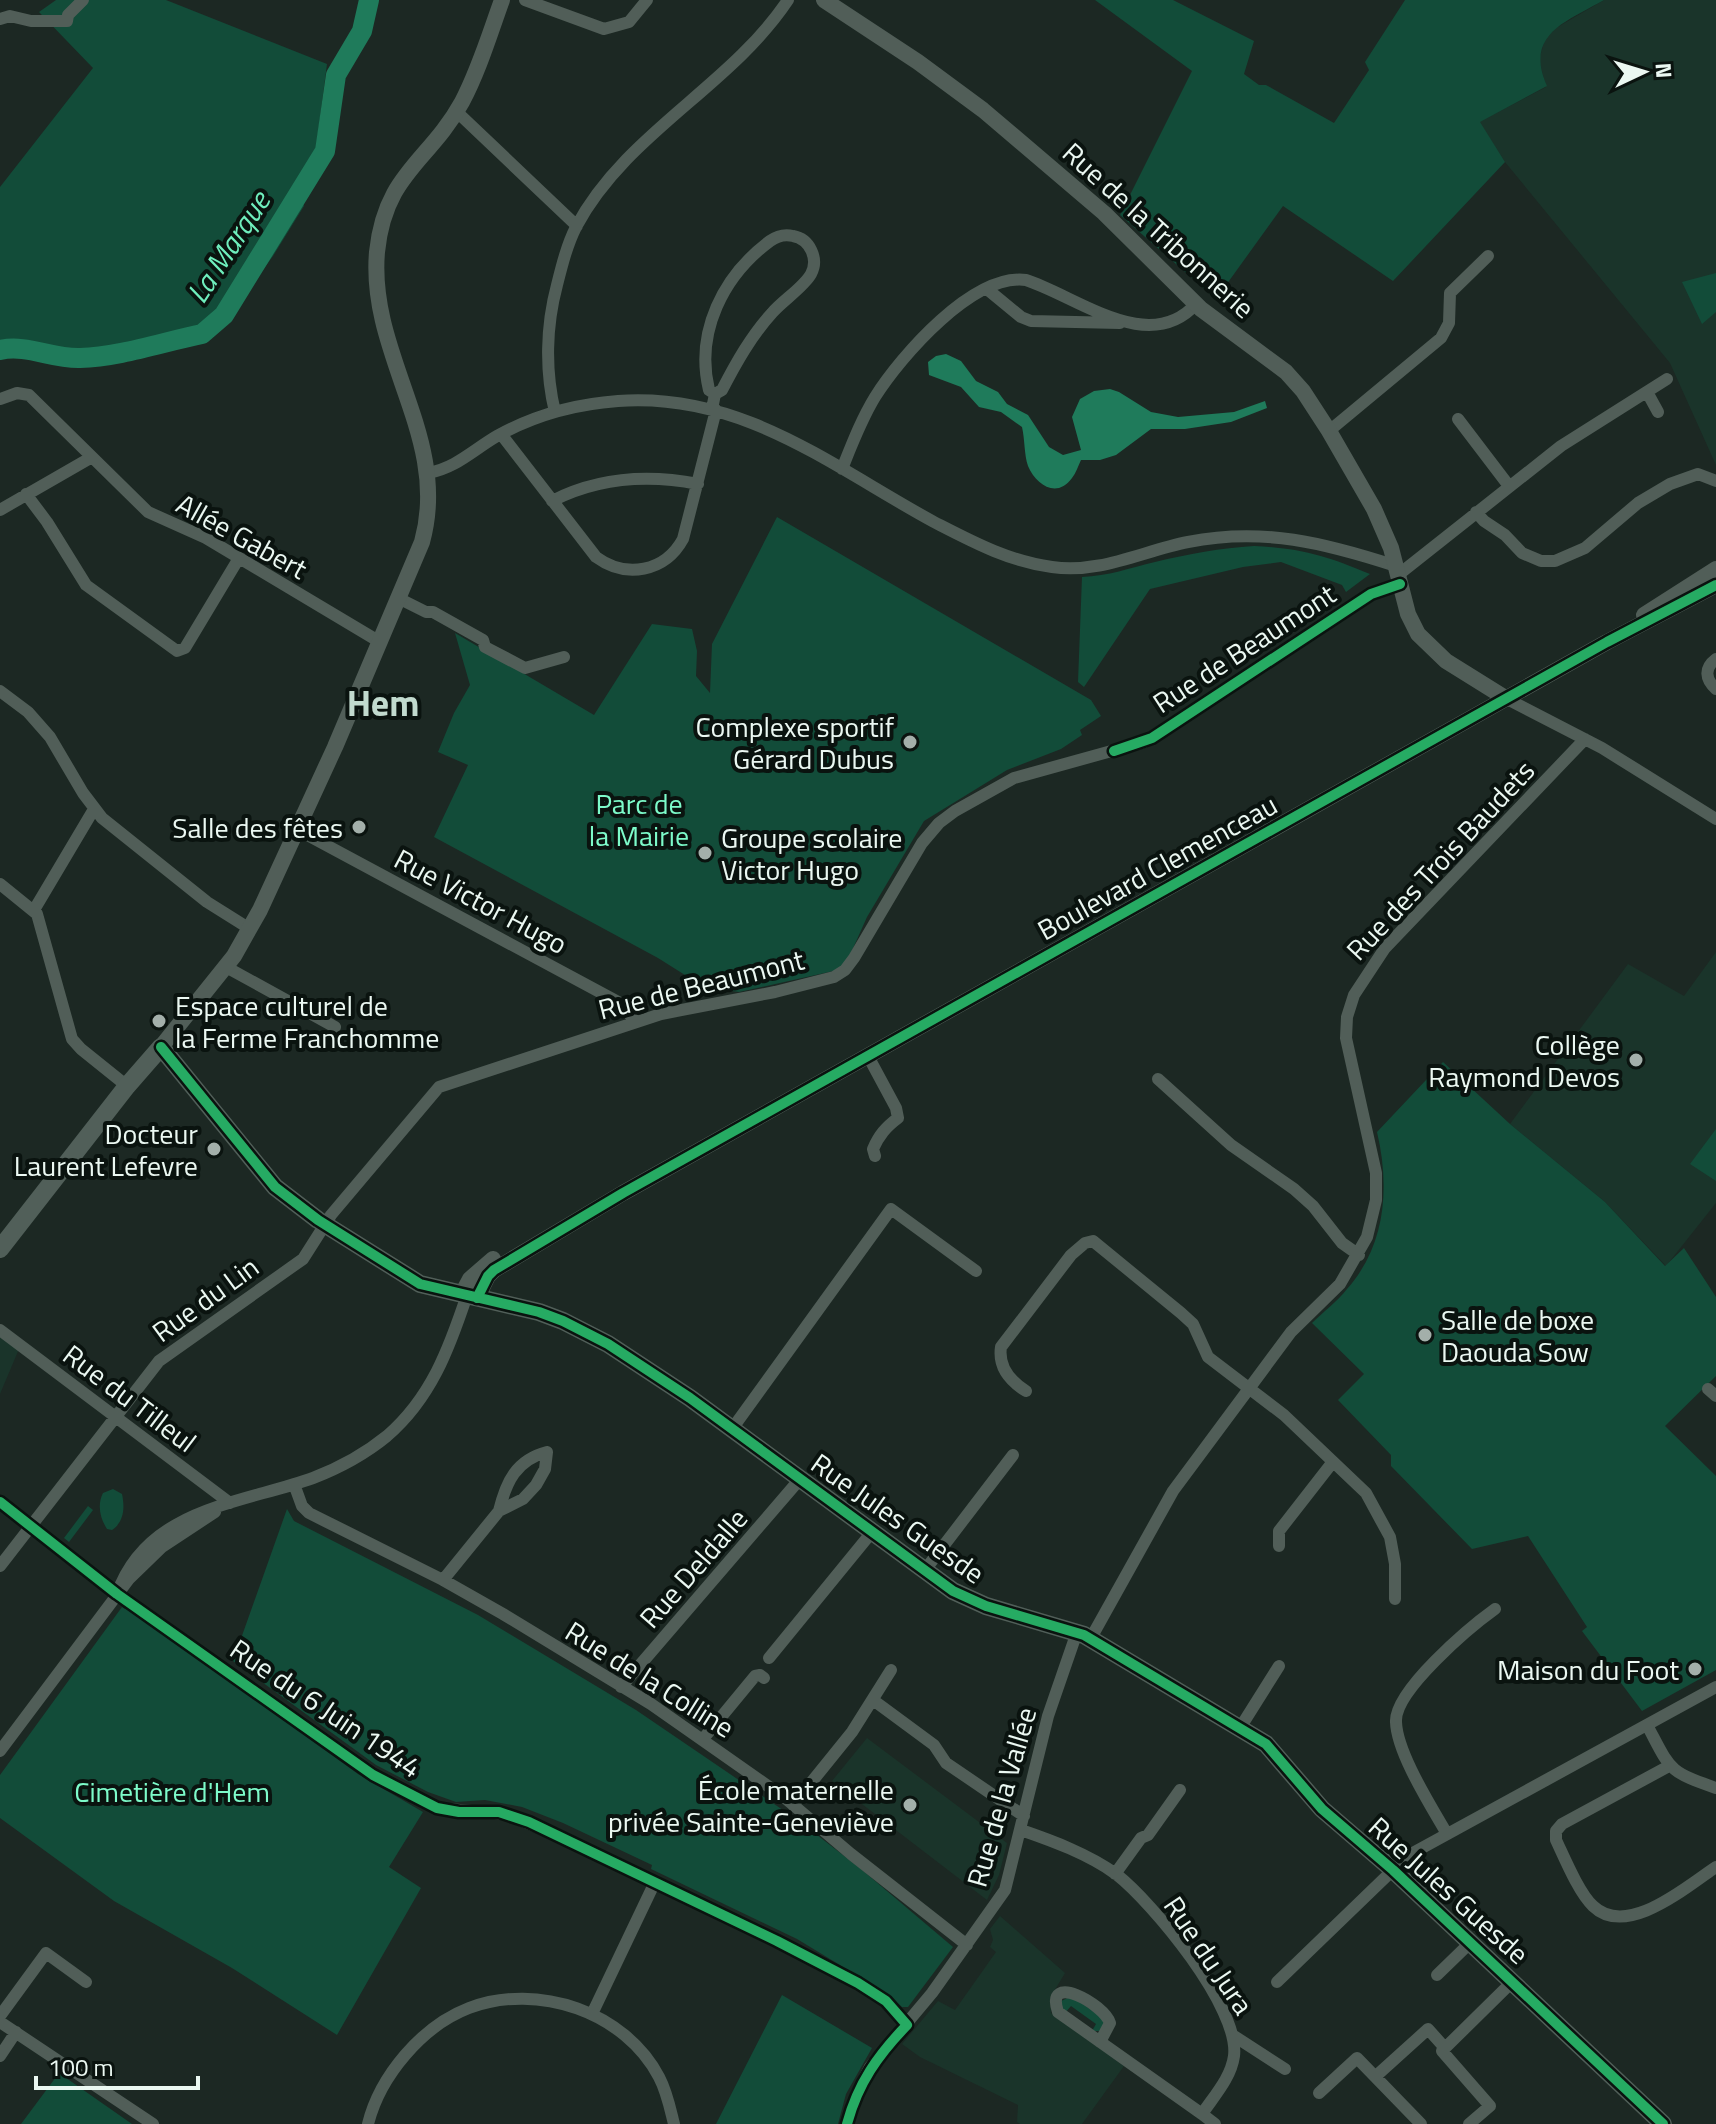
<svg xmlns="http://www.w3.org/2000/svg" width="1716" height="2124" font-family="'Titillium Web',sans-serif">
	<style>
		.built { fill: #1a342a }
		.green { fill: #124c39 }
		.water { fill: #1f7b5b }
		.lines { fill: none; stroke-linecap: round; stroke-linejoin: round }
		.river { stroke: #1f7b5b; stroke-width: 20 }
		.minor { stroke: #515e58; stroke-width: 12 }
		.tertiary { stroke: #515e58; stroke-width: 16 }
		.secondary { stroke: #515f59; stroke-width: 18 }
		.cycleway-casing { stroke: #0a130f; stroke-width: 15 }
		.cycleway { stroke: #26ab63; stroke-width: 10 }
		.poi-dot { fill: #a3afaa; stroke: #0a130f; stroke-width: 3 }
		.labels { text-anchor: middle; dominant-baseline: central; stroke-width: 8; stroke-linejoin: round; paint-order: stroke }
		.street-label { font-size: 28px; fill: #ebf8f2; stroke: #0a130f }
		.poi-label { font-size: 28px; fill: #ebf8f2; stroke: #0a130f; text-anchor: end }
		.park-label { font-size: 28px; fill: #7dfbca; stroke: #0a130f }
		.water-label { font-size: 30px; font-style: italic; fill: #6feebd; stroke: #0a130f }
		.district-label { font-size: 36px; font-weight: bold; fill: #c1dace; stroke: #0a130f }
	</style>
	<rect width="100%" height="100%" fill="#1c2823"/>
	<path class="built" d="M 1604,0 L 1716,0 L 1716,465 L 1670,363 L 1505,162 L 1479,122 L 1546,87 L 1539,60 L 1545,39 L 1556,28 Z
		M 1716,952 L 1716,1203 L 1666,1266 L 1605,1202 L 1510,1124 L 1628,964 L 1684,996 Z
		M 0,1335 L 19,1349 L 0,1394 Z
		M 867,1738 L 1007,1843 L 999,1875 L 987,1900 L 832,1781 Z
		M 1000,1916 L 1065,1973 L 1050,1998 L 1051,2013 L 1124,2066 L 1082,2124 L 1020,2124 L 1017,2122 L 1018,2105 L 920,2057 L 902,2044 L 938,2001 L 955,2010 L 996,1952 L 990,1947 L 993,1940 L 990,1929 Z"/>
	<path class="green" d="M 56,0 L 166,0 L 327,64 L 316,148 L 295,184 L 304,206 L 273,256 L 217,333 L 177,346 L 70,364 L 33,355 L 11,352 L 0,355 L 0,187 L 93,68 L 39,12 Z
		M 1095,0 L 1173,0 L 1254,41 L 1244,74 L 1259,85 L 1266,85 L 1334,123 L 1369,70 L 1365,62 L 1405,0 L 1604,0 C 1566,22 1524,34 1547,86 L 1480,122 L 1505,162 L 1393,281 L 1283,206 L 1216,299 L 1120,215 L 1192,71 Z
		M 1716,273 L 1716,312 L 1702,324 L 1682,282 Z
		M 777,517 L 1091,700 L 1101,716 L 1080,730 L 1082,735 L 1061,749 L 1007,770 L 924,821 L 867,917 L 846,964 L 838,970 L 739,992 L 704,987 L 658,958 L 434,837 L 468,765 L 438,752 L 454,713 L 470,685 L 455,633 L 594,715 L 652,624 L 692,629 L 697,651 L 696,676 L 710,693 L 712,644 Z
		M 1254,546 C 1301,548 1327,556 1370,574 L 1346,592 L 1342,585 L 1281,562 L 1243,567 L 1150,589 L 1084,687 L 1078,682 L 1082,577 C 1108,576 1130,568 1155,562 C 1188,554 1221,548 1254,546 Z
		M 1443,1062 L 1510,1124 L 1605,1202 L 1665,1266 L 1684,1248 L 1716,1297 L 1716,1376 L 1665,1426 L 1716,1476 L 1716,1670 L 1642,1711 L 1582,1631 L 1587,1627 L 1528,1536 L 1472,1549 L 1391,1466 L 1391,1455 L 1338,1400 L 1364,1374 L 1312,1323 C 1323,1312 1337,1302 1347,1289 C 1386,1245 1390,1187 1377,1132 Z
		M 1716,1129 L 1716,1181 L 1690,1164 Z
		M 113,1489 L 122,1494 C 125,1508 124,1522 112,1530 L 107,1529 C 100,1518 97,1505 103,1493 Z
		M 88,1506 L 93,1510 L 69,1542 L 64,1538 Z
		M 287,1509 L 294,1521 L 478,1615 L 636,1710 L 799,1821 L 861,1869 L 953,1947 L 908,2007 L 902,2007 L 886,1993 L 797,1939 L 651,1869 L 652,1865 L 563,1823 L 522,1807 L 485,1800 L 456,1802 L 428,1792 L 376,1765 L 233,1661 Z
		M 127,1606 L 358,1774 L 423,1812 L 389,1867 L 421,1888 L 337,2035 L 232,1968 L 114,1901 L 0,1818 L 0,1775 L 122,1607 L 125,1609 Z
		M 782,1995 L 872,2048 L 846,2094 L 838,2124 L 716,2124 Z
		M 1072,1996 L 1105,2020 L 1101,2031 L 1092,2031 L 1096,2024 L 1071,2006 L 1065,2013 L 1062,2009 L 1061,2001 Z
		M 59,2073 L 132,2124 L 21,2124 Z"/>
	<path class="water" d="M 946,354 L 961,361 L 976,381 L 998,392 L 1007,404 L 1028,415 L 1049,447 L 1063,455 L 1081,450 L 1072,417 L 1080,399 L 1094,391 L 1110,389 L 1119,392 L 1151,412 L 1178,417 L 1234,412 L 1265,401 L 1267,408 L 1231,422 L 1185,429 L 1151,429 L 1116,455 L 1100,460 L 1081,460 C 1078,466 1076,473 1072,478 C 1057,499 1036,485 1028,466 C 1024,454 1025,440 1022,427 L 1001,412 L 979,407 L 961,387 L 929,375 L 928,362 L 936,356 Z"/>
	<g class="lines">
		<path class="river" d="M 0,350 C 27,344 52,359 80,358 C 119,357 163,342 202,334 L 224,315 L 325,151 L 336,75 L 362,31 L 369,0"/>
		<path class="minor" d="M 525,0 L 604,29 L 629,22 L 647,0
			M 0,19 L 10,16 L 31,21 L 67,21 L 68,15 L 83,0
			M 456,111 L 577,226
			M 987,289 L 1021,317 L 1031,321 L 1120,323
			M 1647,392 L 1658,412
			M 0,399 L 17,393 L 29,395 L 148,512 L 206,538 L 380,642
			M 712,409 L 715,394 L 722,390 C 736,363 751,336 772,313 C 782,301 804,287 811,274 C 819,259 810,239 793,236 C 785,234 777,236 770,241 C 723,276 695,332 709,390 L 715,394
			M 555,412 C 545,371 546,326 557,285 C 562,265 567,245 576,227 C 626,133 730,87 788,0
			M 1458,419 L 1509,486
			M 1329,431 L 1441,338 L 1449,323 L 1450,293 L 1488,256
			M 501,434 L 596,557 C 626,579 665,572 683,539 L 716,410
			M 842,469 C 852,444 861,420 875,397 C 901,356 973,273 1026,280 C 1078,297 1149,356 1196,304
			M 428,473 C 456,468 473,450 497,436 C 533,416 576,404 618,401 C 742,392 831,466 934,522 C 973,542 1008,561 1052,567 C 1100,574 1142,551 1188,542 C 1263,527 1325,543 1396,566
			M 26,494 L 47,522 L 86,585 L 177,651 L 185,648 L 239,558
			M 552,501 C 599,477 647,474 698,484
			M 0,510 L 92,457
			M 1476,512 L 1484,521 L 1505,535 L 1522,553 L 1541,561 L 1555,561 L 1585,548 L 1638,503 L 1670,484 L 1698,474 L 1716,481
			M 1398,575 L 1561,446 L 1667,379
			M 398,598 L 426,612 L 433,612 L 483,640 L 485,647 L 525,668 L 564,657
			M 1716,659 C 1704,668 1705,679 1716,689
			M 0,691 L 28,712 L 50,737 L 83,793 L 102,818 L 207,902 L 250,929
			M 1507,699 L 1602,748 L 1716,819
			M 298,830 L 622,1004 L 635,1022
			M 0,884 L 37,914 L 72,1039 L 81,1049 L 127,1086
			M 34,910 L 94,809
			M 226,967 L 335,1027
			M 868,1056 L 896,1108 L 898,1118 C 886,1127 879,1135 873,1149 L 875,1156
			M 1158,1079 L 1231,1145 L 1294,1189 L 1313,1206 L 1342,1243 L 1359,1255
			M 0,1330 L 230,1503
			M 1708,1389 L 1716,1396
			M 1026,1391 C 1010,1381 998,1367 1001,1347 L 1071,1255 L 1085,1243 L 1093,1241 L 1181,1313 L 1193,1324 L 1208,1357 L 1284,1415 L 1366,1493 L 1390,1537 L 1395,1564 L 1395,1599
			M 732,1429 L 891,1209 L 976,1271
			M 294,1484 L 302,1506 L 309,1513 L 443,1580 L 503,1614 L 651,1704 L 785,1798 L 851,1854 L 967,1945
			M 0,1502 L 117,1594 L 373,1775 L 437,1808 L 506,1814 L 563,1838 L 777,1941 L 858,1983 L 886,2001 L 907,2025
			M 1279,1546 L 1279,1531 L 1332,1463
			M 0,1566 L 159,1361 L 303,1259 L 331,1215 L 439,1087 L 661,1014 L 775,992 L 834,977 L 845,970 L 854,958 L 922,843 L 939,823 L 955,811 L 1014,778 L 1144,742 L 1371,594 L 1400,584
			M 925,1570 L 1013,1455
			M 443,1580 L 499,1511 L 523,1499 L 536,1485 L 545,1469 L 547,1452 C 516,1460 506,1482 499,1511
			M 117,1594 C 147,1508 241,1504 313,1478 C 339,1468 365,1454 387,1436 C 431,1398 449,1349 467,1295
			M 1091,1638 L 1173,1491 L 1291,1332 L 1340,1284 L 1367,1237 L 1376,1200 L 1376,1173 L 1346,1038 L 1347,1017 L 1354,995 L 1385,948 L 1585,739
			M 769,1658 L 872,1532
			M 621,1687 L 800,1479
			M 873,1700 L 934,1745 L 946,1763 L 1024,1816
			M 1647,1725 C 1671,1770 1667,1771 1716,1788
			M 1240,1728 L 1279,1666
			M 703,1739 L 755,1676 L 760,1675 L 764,1678
			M 0,1751 L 129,1579 L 162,1547 L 215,1512
			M 1669,1766 L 1562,1824 L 1556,1831 L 1556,1840 C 1565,1859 1579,1893 1593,1906 C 1627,1939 1687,1886 1716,1867
			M 793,1805 L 852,1732 L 891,1670
			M 1021,1830 C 1053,1841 1088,1854 1116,1874 C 1153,1903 1240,2008 1234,2056 C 1231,2078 1214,2096 1202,2114 L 1215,2124
			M 1447,1834 C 1431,1806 1397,1753 1396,1722 C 1394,1691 1470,1627 1495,1609
			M 1389,1866 L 1716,1687
			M 1115,1874 L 1141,1838 L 1148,1835 L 1180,1790
			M 1437,1975 L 1471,1942
			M 1277,1982 L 1393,1870
			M 592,2014 L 655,1882
			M 0,2016 L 46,1953 L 86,1982
			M 0,2022 L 153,2124
			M 1234,2036 L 1285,2069
			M 1100,2042 L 1110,2023 C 1104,2004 1044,1971 1058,2012 L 1202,2114
			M 1445,2048 L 1513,1981
			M 0,2056 L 16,2032
			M 1376,2076 L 1428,2029 L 1445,2048 L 1442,2051 L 1490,2106 L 1469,2124
			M 1319,2093 L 1357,2058 L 1421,2124
			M 368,2124 C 380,2076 422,2026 469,2008 C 538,1982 625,2012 659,2077 C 667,2092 670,2108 674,2124
			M 847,2124 L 856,2095 L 870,2067 L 932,1993 L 1005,1890 L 1048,1716 L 1077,1632"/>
		<path class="tertiary" d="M 824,0 L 918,62 L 983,110 L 1104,213 L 1201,309 L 1286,372 L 1303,391 L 1329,431 L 1374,509 L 1391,548 L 1408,614 L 1418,634 L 1446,661 L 1507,699
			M 1644,615 L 1716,569
			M 161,1047 L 234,956 L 260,910 L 335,747 L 422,542 C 451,438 368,356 377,252 C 385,173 429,162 462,102 C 479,70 490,33 502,0
			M 462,1294 L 470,1279 L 493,1259
			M 477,1298 L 488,1276 L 494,1270 L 623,1193 L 1607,642 L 1716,585"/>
		<path class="secondary" d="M 0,1249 L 127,1086 L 161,1047 L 275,1187 L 318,1220 L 420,1284 L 539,1312 L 563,1321 L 608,1344 L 690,1398 L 953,1591 L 986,1606 L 1084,1635 L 1266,1744 L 1322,1809 L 1393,1870 L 1663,2124"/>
		<defs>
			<path id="cycleway" d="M 1114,751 L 1152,738 L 1371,594 L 1400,584
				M 161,1047 L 275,1187 L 318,1220 L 420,1284 L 539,1312 L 563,1321 L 608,1344 L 690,1398 L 953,1591 L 986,1606 L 1084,1635 L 1266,1744 L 1322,1809 L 1393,1870 L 1663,2124
				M 477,1298 L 488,1276 L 494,1270 L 623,1193 L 1607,642 L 1716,585
				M 0,1502 L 117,1594 L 373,1775 L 437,1808 L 459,1812 L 499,1812 L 529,1822 L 777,1941 L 858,1983 L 886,2001 L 907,2025 C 878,2055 858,2083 847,2124"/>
		</defs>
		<use href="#cycleway" class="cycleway-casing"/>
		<use href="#cycleway" class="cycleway"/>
	</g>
	<g class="poi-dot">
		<circle cx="910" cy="742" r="8"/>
		<circle cx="359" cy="827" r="8"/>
		<circle cx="705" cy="853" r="8"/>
		<circle cx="159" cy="1021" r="8"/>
		<circle cx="1636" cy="1060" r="8"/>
		<circle cx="214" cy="1149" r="8"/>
		<circle cx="1425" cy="1335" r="8"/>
		<circle cx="1695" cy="1669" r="8"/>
		<circle cx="910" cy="1805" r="8"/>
	</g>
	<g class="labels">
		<g class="street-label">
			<text transform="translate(1159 230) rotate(42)">Rue de la Tribonnerie</text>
			<text transform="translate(242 536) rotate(29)">Allée Gabert</text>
			<text transform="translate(1244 648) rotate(-33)">Rue de Beaumont</text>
			<text transform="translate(1440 860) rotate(-47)">Rue des Trois Baudets</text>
			<text transform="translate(1157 867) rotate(-29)">Boulevard Clemenceau</text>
			<text transform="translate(481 901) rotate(28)">Rue Victor Hugo</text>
			<text transform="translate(701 984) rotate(-14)">Rue de Beaumont</text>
			<text transform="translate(205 1299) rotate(-36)">Rue du Lin</text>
			<text transform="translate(130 1398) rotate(37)">Rue du Tilleul</text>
			<text transform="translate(898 1518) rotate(35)">Rue Jules Guesde</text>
			<text transform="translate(693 1568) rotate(-49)">Rue Deldalle</text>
			<text transform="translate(650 1679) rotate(32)">Rue de la Colline</text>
			<text transform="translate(326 1708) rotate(34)">Rue du 6 Juin 1944</text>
			<text transform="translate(1001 1797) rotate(-74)">Rue de la Vallée</text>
			<text transform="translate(1449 1890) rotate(42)">Rue Jules Guesde</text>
			<text transform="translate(1209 1955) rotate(56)">Rue du Jura</text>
		</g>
		<g class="poi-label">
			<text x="894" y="726">Complexe sportif<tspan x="894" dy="32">Gérard Dubus</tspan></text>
			<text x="343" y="827">Salle des fêtes</text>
			<text x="721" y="837" text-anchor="start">Groupe scolaire<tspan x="721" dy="32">Victor Hugo</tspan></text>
			<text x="175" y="1005" text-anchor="start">Espace culturel de<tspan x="175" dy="32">la Ferme Franchomme</tspan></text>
			<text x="1620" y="1044">Collège<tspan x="1620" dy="32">Raymond Devos</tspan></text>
			<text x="198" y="1133">Docteur<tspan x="198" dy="32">Laurent Lefevre</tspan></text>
			<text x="1441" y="1319" text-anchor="start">Salle de boxe<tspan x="1441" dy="32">Daouda Sow</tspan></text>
			<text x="1679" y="1669">Maison du Foot</text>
			<text x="894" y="1789">École maternelle<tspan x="894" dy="32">privée Sainte-Geneviève</tspan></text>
		</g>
		<g class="park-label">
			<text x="639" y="803">Parc de<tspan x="639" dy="32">la Mairie</tspan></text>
			<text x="172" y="1791">Cimetière d'Hem</text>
		</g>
		<g class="water-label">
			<text transform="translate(228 247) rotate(-57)">La Marque</text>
		</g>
		<g class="district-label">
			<text x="383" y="702">Hem</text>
		</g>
	</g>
	<g transform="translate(1644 72) rotate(86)" stroke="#0a130f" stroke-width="6" paint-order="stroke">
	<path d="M0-6L14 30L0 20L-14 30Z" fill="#ebf8f2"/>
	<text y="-12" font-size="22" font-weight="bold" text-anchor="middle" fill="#ebf8f2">N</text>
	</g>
	<path d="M36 2076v12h162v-12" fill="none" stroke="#ebf8f2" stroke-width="4"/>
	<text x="48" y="2076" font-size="24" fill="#ebf8f2" stroke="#0a130f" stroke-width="6" paint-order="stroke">100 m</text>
</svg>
